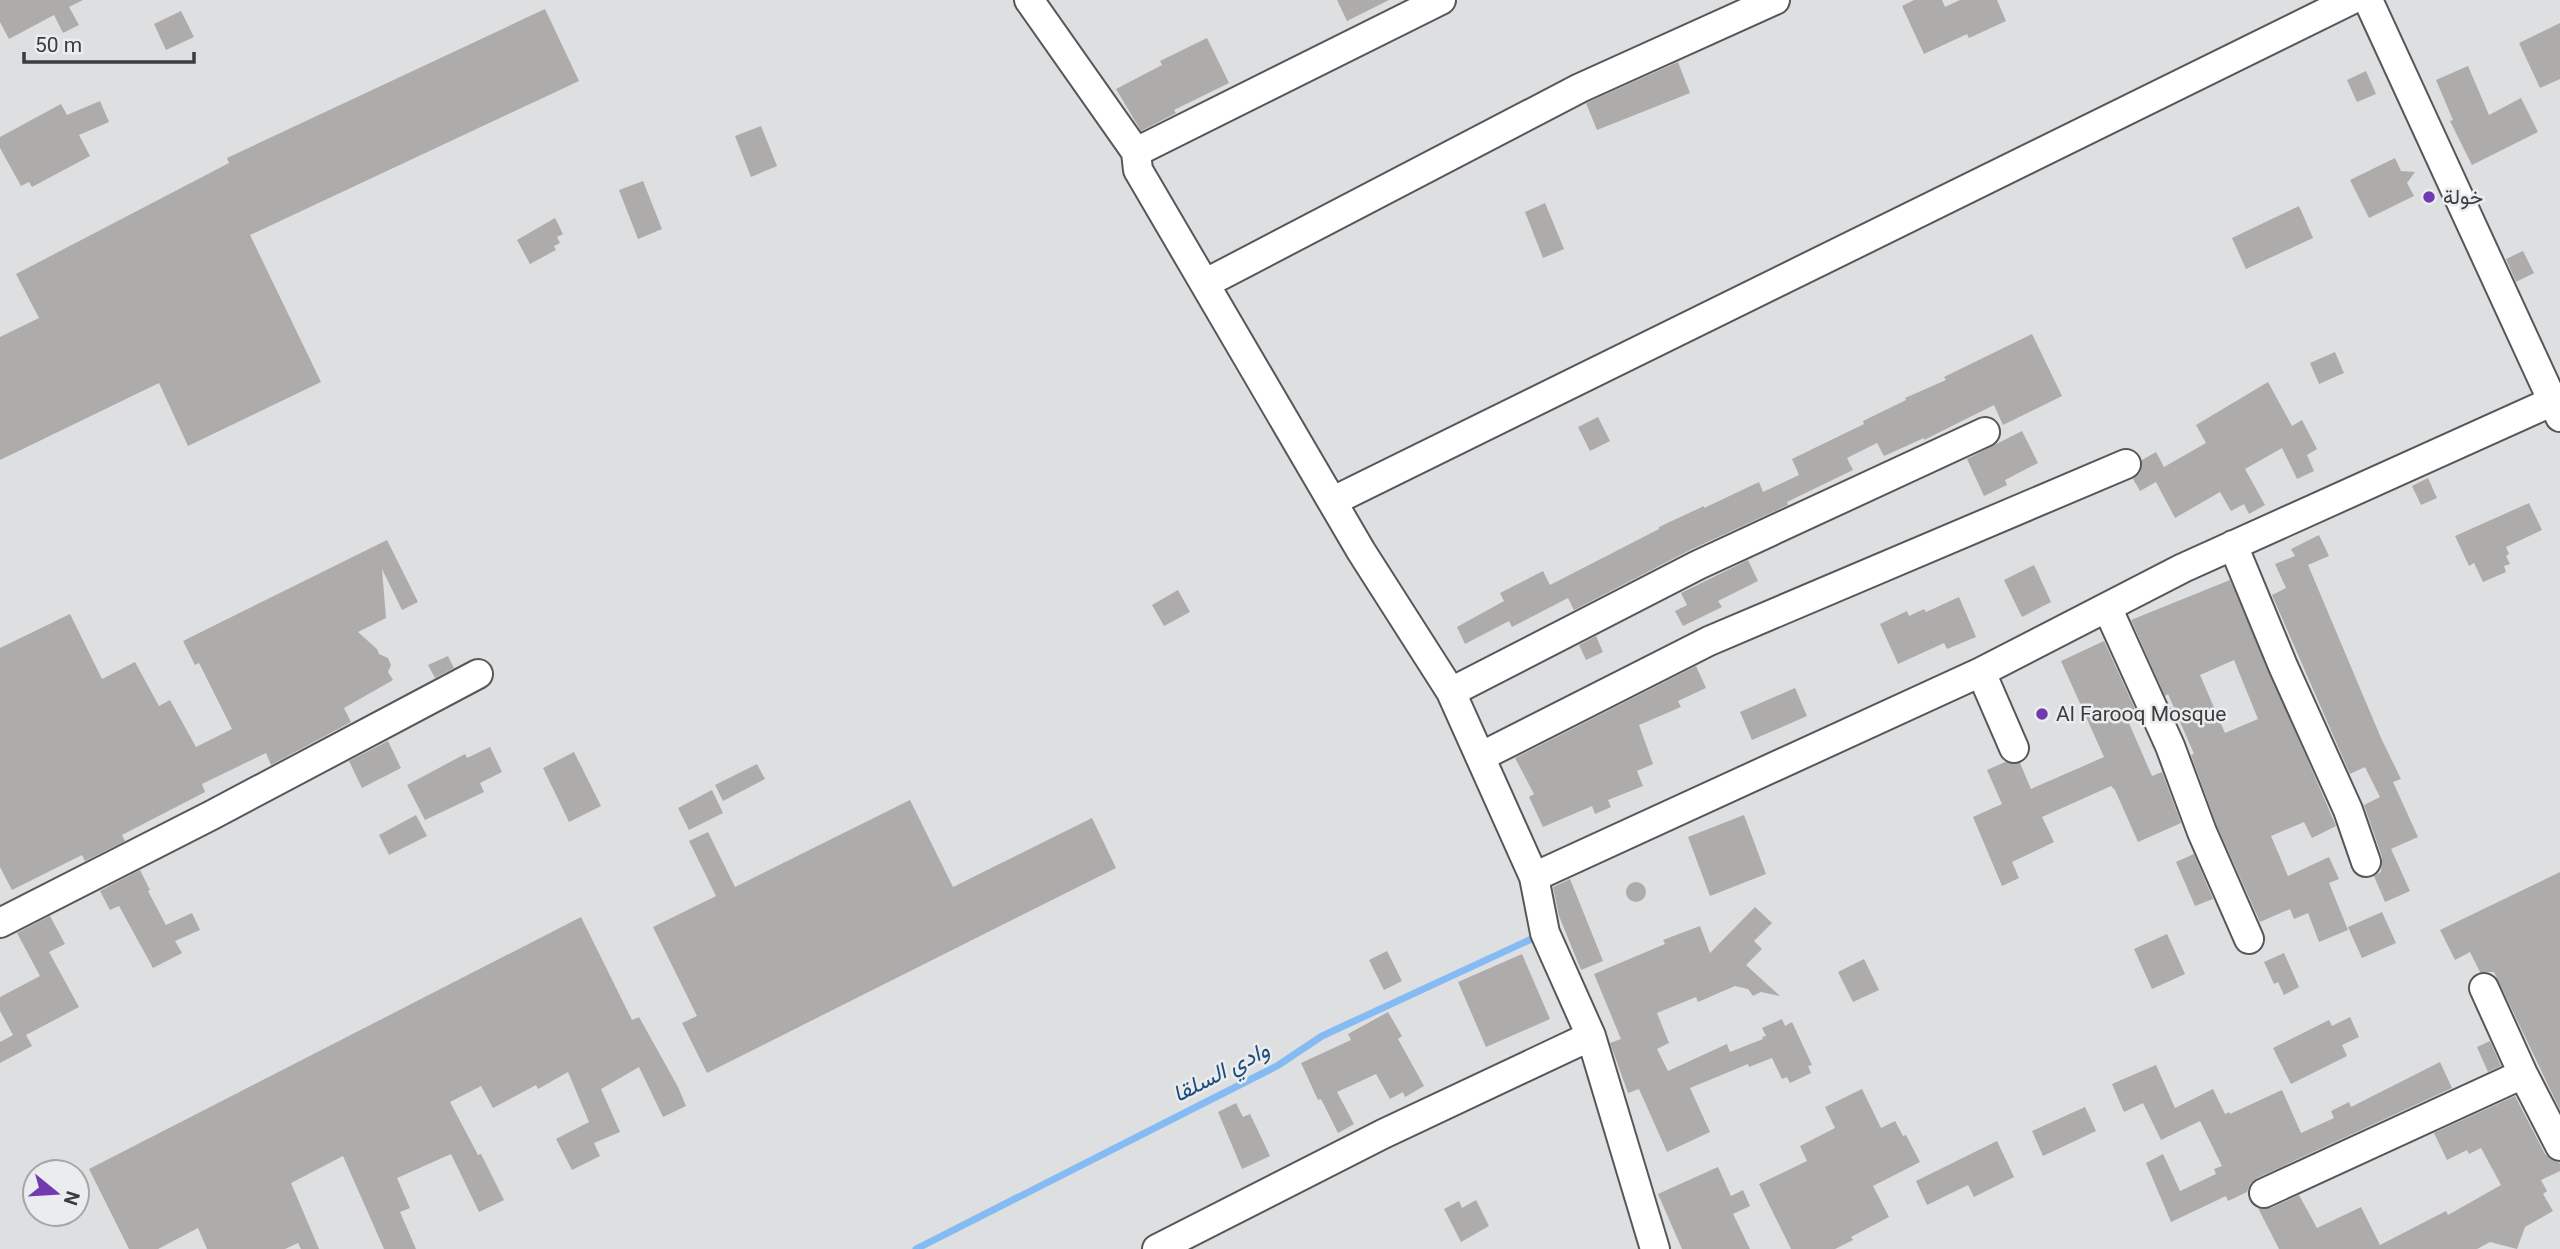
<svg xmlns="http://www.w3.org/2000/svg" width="2560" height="1249" font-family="Roboto,Vazirmatn,sans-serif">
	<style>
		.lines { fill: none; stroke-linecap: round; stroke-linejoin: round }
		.stream { stroke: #85bbf3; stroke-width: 7 }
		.building { fill: #aeabab; fill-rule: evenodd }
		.minor-casing { stroke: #565759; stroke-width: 32 }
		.minor { stroke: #fff; stroke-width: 28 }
		.poi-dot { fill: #713ab1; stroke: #ebecee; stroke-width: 2.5 }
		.labels { text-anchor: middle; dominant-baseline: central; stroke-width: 5; stroke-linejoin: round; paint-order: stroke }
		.poi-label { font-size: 21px; fill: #3b3c3d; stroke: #ebecee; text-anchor: start }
		.water-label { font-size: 23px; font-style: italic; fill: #1d4d7b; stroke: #ebecee }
	</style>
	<rect width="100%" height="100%" fill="#dedfe1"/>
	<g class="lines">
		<path class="stream" d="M 916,1249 L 1277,1066 L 1322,1036 L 1540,935"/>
	</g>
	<path class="building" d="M 0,0 L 83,0 L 69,7 L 79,25 L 63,33 L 54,15 L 9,39 L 0,22 Z
		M 1337,0 L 1389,0 L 1347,21 Z
		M 1914,0 L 1942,0 L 1945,7 L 1960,0 L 1997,0 L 2006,21 L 1969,38 L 1967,34 L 1924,54 L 1902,6 Z
		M 545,9 L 579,81 L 250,235 L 321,382 L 188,446 L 159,383 L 0,460 L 0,337 L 39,318 L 16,274 L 229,163 L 227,158 Z
		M 181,11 L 194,37 L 166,50 L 154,24 Z
		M 2560,23 L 2560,79 L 2540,88 L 2519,43 Z
		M 1207,38 L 1229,83 L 1174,110 L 1176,113 L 1141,131 L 1116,89 L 1162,65 L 1160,61 Z
		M 1678,62 L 1690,93 L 1597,130 L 1586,103 Z
		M 2468,66 L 2489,115 L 2521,98 L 2538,132 L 2472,165 L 2450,121 L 2453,120 L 2436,80 Z
		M 2366,71 L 2376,94 L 2357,102 L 2347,80 Z
		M 100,101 L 109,122 L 79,135 L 90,156 L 32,187 L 29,182 L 21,186 L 0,148 L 0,137 L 61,104 L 67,115 Z
		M 761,126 L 777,166 L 751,177 L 735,136 Z
		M 2395,158 L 2401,171 L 2415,172 L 2407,183 L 2414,196 L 2369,218 L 2350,180 Z
		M 643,181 L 662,229 L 638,239 L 619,190 Z
		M 1545,203 L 1564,249 L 1543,258 L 1525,212 Z
		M 2299,206 L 2313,238 L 2246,269 L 2232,238 Z
		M 555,218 L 563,234 L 557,237 L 560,243 L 554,246 L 556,250 L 530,264 L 517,240 Z
		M 2523,251 L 2534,273 L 2516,282 L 2506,259 Z
		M 2032,334 L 2062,396 L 2003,425 L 1994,405 L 1924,440 L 1924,438 L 1884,456 L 1877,443 L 1847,458 L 1853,470 L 1787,502 L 1788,505 L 1690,550 L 1574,610 L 1568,598 L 1512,627 L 1509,621 L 1465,644 L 1457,627 L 1504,601 L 1500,593 L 1543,571 L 1550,585 L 1659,529 L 1659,527 L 1704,506 L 1704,508 L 1759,482 L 1763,492 L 1799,475 L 1792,459 L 1864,424 L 1863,421 L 1906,400 L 1905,398 L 1946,380 L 1944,377 Z
		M 2335,352 L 2344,373 L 2319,384 L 2310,363 Z
		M 2268,382 L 2292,426 L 2302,420 L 2317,449 L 2307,455 L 2314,471 L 2297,479 L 2282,448 L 2245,469 L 2265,505 L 2249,514 L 2244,504 L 2231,511 L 2220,492 L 2175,518 L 2156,482 L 2140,491 L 2133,479 L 2140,473 L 2142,460 L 2156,452 L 2164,467 L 2206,443 L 2196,425 Z
		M 1598,417 L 1610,441 L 1590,451 L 1578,427 Z
		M 2022,431 L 2038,463 L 2005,480 L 2007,485 L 1984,496 L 1967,459 Z
		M 2428,478 L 2437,498 L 2421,505 L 2412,486 Z
		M 2529,503 L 2542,530 L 2506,547 L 2509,554 L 2506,556 L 2510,564 L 2504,566 L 2506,572 L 2483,582 L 2474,563 L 2469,566 L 2455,536 Z
		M 2319,535 L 2329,556 L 2308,565 L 2381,738 L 2401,779 L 2393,782 L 2418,837 L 2391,849 L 2410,891 L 2385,902 L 2374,876 L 2381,872 L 2382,857 L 2364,805 L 2380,797 L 2365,767 L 2350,774 L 2272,595 L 2286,588 L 2275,564 L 2295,556 L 2291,549 Z
		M 387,540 L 418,602 L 402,610 L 382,569 L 386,618 L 358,632 L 377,649 L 379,654 L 388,658 L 391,665 L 388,672 L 393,680 L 344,708 L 351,722 L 271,765 L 266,753 L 202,784 L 205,792 L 122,835 L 125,841 L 85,861 L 82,855 L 12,890 L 0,867 L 0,648 L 70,614 L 102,679 L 135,662 L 159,706 L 170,700 L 196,747 L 232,729 L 199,663 L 195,665 L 183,641 Z
		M 1748,560 L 1758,581 L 1718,601 L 1722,607 L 1683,626 L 1675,611 L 1687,605 L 1681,593 Z
		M 2034,565 L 2051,602 L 2022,617 L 2004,580 Z
		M 2230,580 L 2336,826 L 2312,838 L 2304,822 L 2271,836 L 2288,876 L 2329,857 L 2339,879 L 2329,883 L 2348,930 L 2319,942 L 2308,913 L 2294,919 L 2290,909 L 2260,922 L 2217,826 L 2191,755 L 2194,754 L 2168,694 L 2165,696 L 2131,620 ZM 2234,660 L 2258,719 L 2225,733 L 2200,675 Z
		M 1178,590 L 1190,612 L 1164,626 L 1152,605 Z
		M 1959,597 L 1976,637 L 1947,649 L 1944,643 L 1898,664 L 1880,624 L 1907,611 L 1909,616 L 1924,609 L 1926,612 Z
		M 1596,636 L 1603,652 L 1586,660 L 1579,645 Z
		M 2104,641 L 2135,709 L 2125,714 L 2152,776 L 2162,772 L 2181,823 L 2138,842 L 2115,790 L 2111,786 L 2042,817 L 2054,842 L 2012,862 L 2019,878 L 2002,886 L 1973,817 L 2002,804 L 1987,770 L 2005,762 L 2020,763 L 2031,789 L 2104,757 L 2061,661 Z
		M 448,656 L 454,668 L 435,678 L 428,665 Z
		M 1696,666 L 1706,688 L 1678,701 L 1681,707 L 1639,725 L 1653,764 L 1637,771 L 1643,786 L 1608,800 L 1611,807 L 1595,814 L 1592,806 L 1543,827 L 1529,797 L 1534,794 L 1515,758 Z
		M 1795,688 L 1807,716 L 1752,740 L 1740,712 Z
		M 388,741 L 401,768 L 362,788 L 349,761 Z
		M 490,747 L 502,772 L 480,783 L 484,792 L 425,820 L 407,785 L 465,754 L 467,758 Z
		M 574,752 L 601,806 L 569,822 L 543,768 Z
		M 757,764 L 765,779 L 723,801 L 715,785 Z
		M 712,790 L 723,813 L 689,830 L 678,808 Z
		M 910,800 L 953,887 L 1092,818 L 1116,868 L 707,1073 L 682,1023 L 697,1016 L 653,927 L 716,896 L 689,841 L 708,832 L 735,887 Z
		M 416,815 L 427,836 L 389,855 L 379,835 Z
		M 1744,815 L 1766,874 L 1710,896 L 1688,837 Z
		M 2194,854 L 2213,899 L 2195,906 L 2176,862 Z
		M 140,870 L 150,890 L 148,891 L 166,925 L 192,913 L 200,930 L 175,941 L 182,953 L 153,968 L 119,906 L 110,910 L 100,891 Z
		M 2560,872 L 2560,1110 L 2494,972 L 2480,972 L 2470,952 L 2455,960 L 2440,930 Z
		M 1570,879 L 1603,961 L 1581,970 L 1559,916 L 1553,887 Z
		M1626 892a10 10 0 1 1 20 0a10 10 0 1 1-20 0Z
		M 1755,907 L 1772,923 L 1754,941 L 1762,949 L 1746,965 L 1780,996 L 1761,992 L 1753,996 L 1748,989 L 1735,986 L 1698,1002 L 1696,997 L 1657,1013 L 1669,1043 L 1657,1049 L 1668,1071 L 1727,1044 L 1730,1052 L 1763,1039 L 1762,1037 L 1766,1036 L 1762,1028 L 1782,1019 L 1785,1026 L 1792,1022 L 1812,1065 L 1808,1066 L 1811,1073 L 1790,1083 L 1787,1077 L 1782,1079 L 1772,1058 L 1749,1067 L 1748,1064 L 1690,1088 L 1710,1132 L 1667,1152 L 1639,1089 L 1628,1093 L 1610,1043 L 1621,1039 L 1594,974 L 1665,944 L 1663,940 L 1700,926 L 1710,953 Z
		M 2382,912 L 2396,943 L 2362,958 L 2348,927 Z
		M 50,916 L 65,944 L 49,952 L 79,1007 L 26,1035 L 32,1046 L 0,1063 L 0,1042 L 13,1035 L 0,1011 L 0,997 L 40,976 L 17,933 Z
		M 581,917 L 632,1020 L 639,1017 L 678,1087 L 686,1106 L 663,1117 L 639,1067 L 601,1089 L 620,1132 L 594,1143 L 600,1156 L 572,1170 L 556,1139 L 589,1122 L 568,1072 L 538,1089 L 536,1085 L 493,1108 L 481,1086 L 450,1102 L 478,1155 L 481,1154 L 504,1200 L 479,1212 L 451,1154 L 397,1178 L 410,1208 L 400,1212 L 416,1249 L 384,1249 L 343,1156 L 291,1183 L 319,1249 L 301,1249 L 298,1243 L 285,1249 L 207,1249 L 198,1228 L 158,1249 L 129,1249 L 89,1169 Z
		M 2167,934 L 2185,974 L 2152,989 L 2134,949 Z
		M 1387,951 L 1402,981 L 1384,990 L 1369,960 Z
		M 2284,953 L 2299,987 L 2284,995 L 2278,982 L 2274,984 L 2264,962 Z
		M 1522,954 L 1550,1019 L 1486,1047 L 1458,982 Z
		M 1864,959 L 1879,990 L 1853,1002 L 1838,972 Z
		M 1388,1012 L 1402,1036 L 1398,1039 L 1424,1086 L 1405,1097 L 1403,1092 L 1390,1099 L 1376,1074 L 1337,1092 L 1354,1124 L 1338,1133 L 1321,1099 L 1318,1100 L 1301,1063 L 1351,1040 L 1348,1034 Z
		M 2350,1017 L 2359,1037 L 2342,1045 L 2347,1056 L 2291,1084 L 2273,1048 L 2329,1020 L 2332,1026 Z
		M 2490,1041 L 2501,1066 L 2488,1072 L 2477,1047 Z
		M 2440,1062 L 2452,1088 L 2257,1178 L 2250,1184 L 2247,1192 L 2228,1201 L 2226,1196 L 2171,1222 L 2146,1163 L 2163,1154 L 2180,1191 L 2216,1174 L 2214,1169 L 2222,1166 L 2200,1121 L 2161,1140 L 2143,1103 L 2124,1112 L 2112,1084 L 2156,1065 L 2175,1108 L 2213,1089 L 2225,1114 L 2229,1112 L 2230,1114 L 2282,1090 L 2301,1133 L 2334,1118 L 2331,1111 L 2349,1102 L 2351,1107 Z
		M 1862,1089 L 1881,1128 L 1895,1121 L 1903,1136 L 1906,1135 L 1920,1162 L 1873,1186 L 1889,1217 L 1851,1237 L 1853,1240 L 1835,1249 L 1791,1249 L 1759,1184 L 1807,1161 L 1800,1146 L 1835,1128 L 1825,1107 Z
		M 2515,1096 L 2545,1154 L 2552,1160 L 2560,1163 L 2560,1171 L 2541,1180 L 2547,1191 L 2543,1194 L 2553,1211 L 2525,1227 L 2517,1249 L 2490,1242 L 2477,1249 L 2279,1249 L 2258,1208 L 2271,1208 L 2299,1195 L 2317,1228 L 2361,1207 L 2380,1245 L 2446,1211 L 2448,1215 L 2501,1185 L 2481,1148 L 2469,1154 L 2467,1150 L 2447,1160 L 2434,1133 Z
		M 1236,1103 L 1243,1117 L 1250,1114 L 1270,1156 L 1242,1169 L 1218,1112 Z
		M 2085,1107 L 2096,1131 L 2043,1156 L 2032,1131 Z
		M 1997,1141 L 2014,1177 L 1974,1197 L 1968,1185 L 1927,1205 L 1916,1181 Z
		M 1718,1167 L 1731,1196 L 1743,1190 L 1750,1206 L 1733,1214 L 1750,1249 L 1682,1249 L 1658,1194 Z
		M 1476,1200 L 1489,1226 L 1461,1242 L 1444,1209 L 1459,1201 L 1462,1208 Z"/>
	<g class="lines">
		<defs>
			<path id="minor" d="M 1029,0 L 1136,152 L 1138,170 L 1361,551 L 1451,692 L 1534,877 L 1545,933 L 1591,1036 L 1655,1249
				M 2368,0 L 2560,417
				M 1136,152 L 1441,0
				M 1206,283 L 1580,88 L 1775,0
				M 1333,501 L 2351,0
				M 2233,545 L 2283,666 L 2348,810 L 2366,862
				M 2107,607 L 2170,746 L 2202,832 L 2249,939
				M 1981,672 L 2014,748
				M 1451,692 L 1698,565 L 1985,432
				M 1482,756 L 1709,641 L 2126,464
				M 1534,877 L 1981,672 L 2183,568 L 2560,398
				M 0,923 L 212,815 L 478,674
				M 2484,988 L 2523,1074 L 2560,1146
				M 2264,1193 L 2523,1074
				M 1157,1249 L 1383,1134 L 1591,1036"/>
		</defs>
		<use href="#minor" class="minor-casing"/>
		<use href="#minor" class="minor"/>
	</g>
	<g class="poi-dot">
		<circle cx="2429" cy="197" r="7"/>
		<circle cx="2042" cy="714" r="7"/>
	</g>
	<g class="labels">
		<g class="poi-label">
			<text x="2443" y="197">خولة</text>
			<text x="2056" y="714">Al Farooq Mosque</text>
		</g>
		<g class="water-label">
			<text transform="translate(1221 1072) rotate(-27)">وادي السلقا</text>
		</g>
	</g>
	<g transform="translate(56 1193) rotate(108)"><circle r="33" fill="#ebecee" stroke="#a5a6a7" stroke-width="2"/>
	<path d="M0-5L12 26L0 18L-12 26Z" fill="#713ab1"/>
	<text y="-10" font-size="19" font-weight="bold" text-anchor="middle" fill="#3b3c3d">N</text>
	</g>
	<path d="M24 52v10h170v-10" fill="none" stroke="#3b3c3d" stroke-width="3.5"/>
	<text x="35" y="52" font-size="21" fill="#3b3c3d" stroke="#ebecee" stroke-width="5" paint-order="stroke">50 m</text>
</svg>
